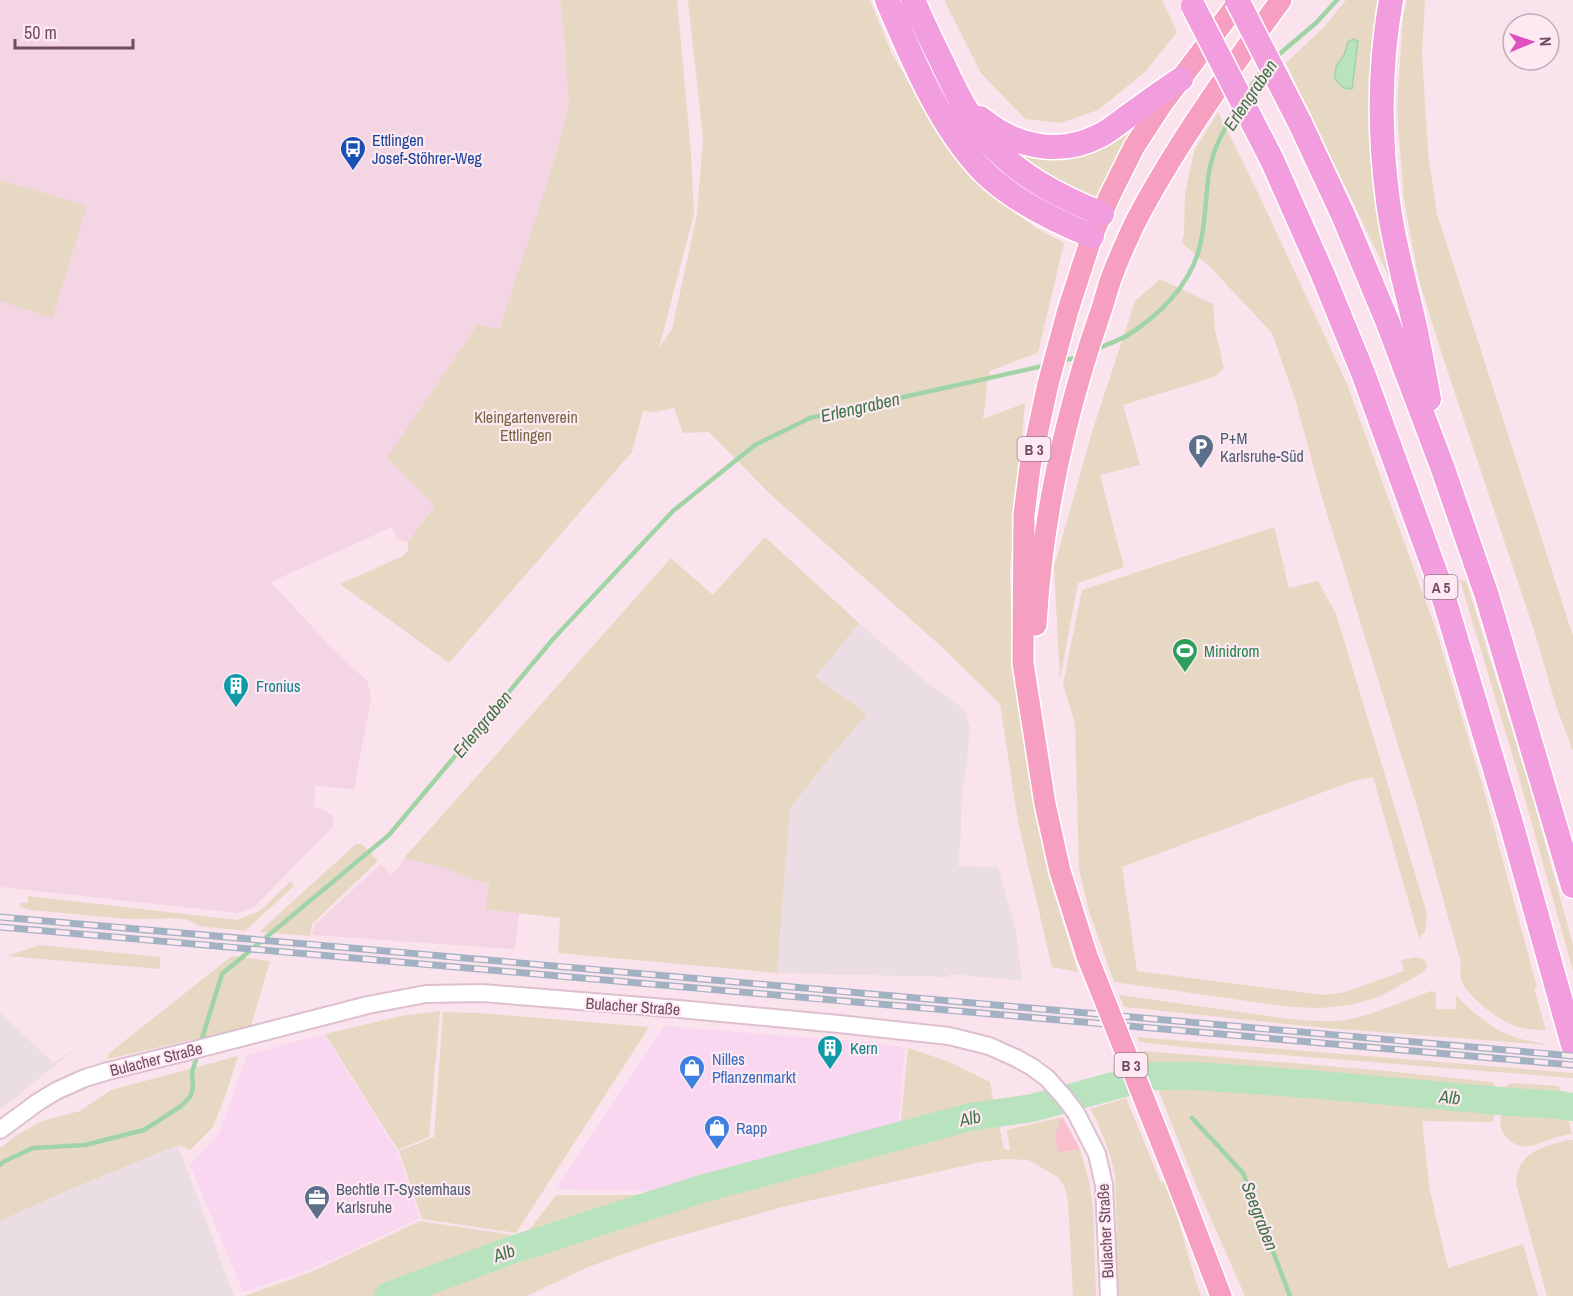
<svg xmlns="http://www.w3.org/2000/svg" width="1573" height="1296" font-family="'Archivo Narrow',sans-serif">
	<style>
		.residential { fill: #f4d5e3 }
		.commercial { fill: #fad7f1 }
		.industrial { fill: #eadee4 }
		.green { fill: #e7d8c3 }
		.sand { fill: #f8bfcd }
		.water { fill: #b9e3be; stroke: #a0d4a7; stroke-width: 1.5 }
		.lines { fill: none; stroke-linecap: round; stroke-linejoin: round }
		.stream { stroke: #a0d4a7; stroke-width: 4.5 }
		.river { stroke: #b9e3be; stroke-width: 28 }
		.tertiary-casing { stroke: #debfd0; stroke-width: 20 }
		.primary-casing { stroke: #fff; stroke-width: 24 }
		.motorway-casing { stroke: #fff; stroke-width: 27 }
		.tertiary { stroke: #fff; stroke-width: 16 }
		.primary { stroke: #f69fc1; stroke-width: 21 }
		.motorway { stroke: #f29ddd; stroke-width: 24 }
		.rail-casing { stroke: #a3b2c3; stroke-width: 7 }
		.rail { stroke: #fee9f2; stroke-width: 4.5; stroke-dasharray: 14; stroke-linecap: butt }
		.primary-bridge-casing { stroke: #fff; stroke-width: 24; stroke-linecap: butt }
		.motorway-bridge-casing { stroke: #fff; stroke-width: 27; stroke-linecap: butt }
		.primary-bridge { stroke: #f69fc1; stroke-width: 21 }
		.motorway-bridge { stroke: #f29ddd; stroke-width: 24 }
		.labels { text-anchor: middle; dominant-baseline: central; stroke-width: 4.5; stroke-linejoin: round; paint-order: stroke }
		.shield { fill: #fee9f2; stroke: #9b7a8f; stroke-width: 1.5 }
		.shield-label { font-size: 15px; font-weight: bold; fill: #714b64 }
		.transit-label { font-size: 16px; fill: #164399; stroke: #fee9f2; text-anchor: start }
		.park-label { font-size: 16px; fill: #776643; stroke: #fee9f2 }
		.service-label { font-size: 16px; fill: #4e5e75; stroke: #fee9f2; text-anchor: start }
		.leisure-label { font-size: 16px; fill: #27864d; stroke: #fee9f2; text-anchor: start }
		.culture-label { font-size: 16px; fill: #0d838f; stroke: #fee9f2; text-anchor: start }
		.street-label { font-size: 16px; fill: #714b64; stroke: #fee9f2 }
		.shop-label { font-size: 16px; fill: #366cbe; stroke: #fee9f2; text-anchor: start }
		.water-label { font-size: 18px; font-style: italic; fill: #407648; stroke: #fee9f2 }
	</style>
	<rect width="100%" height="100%" fill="#fbe3ed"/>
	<path class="residential" d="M 0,0 L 560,0 L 564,32 L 569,107 L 551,171 L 499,331 L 478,324 L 435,506 L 408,542 L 397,539 L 392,527 L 271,582 L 330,646 L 368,682 L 371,698 L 354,789 L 315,786 L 314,806 L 325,811 L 332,815 L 334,821 L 331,829 L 254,907 L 238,913 L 0,887 Z
		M 404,858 L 443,867 L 474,880 L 490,884 L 485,909 L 519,913 L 515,949 L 312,935 L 314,925 L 381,864 L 391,875 L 399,867 Z"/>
	<path class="commercial" d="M 664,1026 L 879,1043 L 905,1048 L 898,1133 L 685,1192 L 556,1189 Z
		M 324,1034 L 398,1153 L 420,1218 L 310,1270 L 243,1292 L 190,1165 L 219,1133 L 247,1055 Z"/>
	<path class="industrial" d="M 859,623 L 923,679 L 965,710 L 970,728 L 967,762 L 962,789 L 961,833 L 958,866 L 998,867 L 1016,930 L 1022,981 L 950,974 L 949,977 L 777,973 L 790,809 L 822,767 L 867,714 L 816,677 Z
		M 0,1012 L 53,1063 L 78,1047 L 0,1110 Z
		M 178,1145 L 234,1296 L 0,1296 L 0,1221 L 71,1189 Z"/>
	<path class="green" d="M 560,0 L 677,0 L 691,153 L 694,214 L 659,348 L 672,329 L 697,215 L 703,138 L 688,0 L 870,0 L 892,54 L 936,128 L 988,193 L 1036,228 L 1064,243 L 1038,353 L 989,371 L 983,419 L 1025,403 L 1010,570 L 1012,640 L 1027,750 L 1046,867 L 1078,972 L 1052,967 L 1018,822 L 1000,704 L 944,649 L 769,493 L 709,432 L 683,433 L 674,408 L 655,412 L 643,411 L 632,452 L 449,663 L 340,584 L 403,556 L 408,550 L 408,542 L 435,506 L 387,458 L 478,324 L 499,330 L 551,171 L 569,107 L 564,32 Z
		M 944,0 L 1162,0 L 1177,32 L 1145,72 L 1098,110 L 1060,123 L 1025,119 L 981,73 Z
		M 1346,0 L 1379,0 L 1375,12 L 1373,103 L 1395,290 L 1286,63 L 1324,27 Z
		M 1407,0 L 1425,0 L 1422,54 L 1428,152 L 1437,214 L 1573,636 L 1573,751 L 1556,706 L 1534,630 L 1439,345 L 1418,276 L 1404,200 L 1397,110 L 1403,17 Z
		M 1218,112 L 1259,195 L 1347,384 L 1436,630 L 1484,791 L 1537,987 L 1534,988 L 1546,1030 C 1533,1030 1519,1029 1508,1023 C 1494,1016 1468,996 1462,982 C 1459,976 1461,969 1461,963 L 1419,813 L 1321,494 L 1296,402 L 1272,333 L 1211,268 L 1182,243 L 1184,233 L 1185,194 L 1194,151 Z
		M 1142,117 L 1095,204 L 1042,176 L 1002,144 L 1023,150 Z
		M 0,180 L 87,206 L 52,318 L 0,301 Z
		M 1160,279 L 1213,304 L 1215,330 L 1224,368 L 1214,377 L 1123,405 L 1140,465 L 1100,475 L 1124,567 L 1078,583 L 1060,680 L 1054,567 L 1092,432 L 1135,301 Z
		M 1274,527 L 1289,588 L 1318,581 L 1336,614 L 1427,913 L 1425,932 L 1419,938 L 1373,777 L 1353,781 L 1122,867 L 1137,971 L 1323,995 L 1345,992 L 1404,971 L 1401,960 L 1416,957 L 1425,960 L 1427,967 L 1424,972 L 1379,997 L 1350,1005 L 1320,1008 L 1290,1007 L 1114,982 L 1089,911 L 1079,870 L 1075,724 L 1063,684 L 1082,590 Z
		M 765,537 L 859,623 L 816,677 L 867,714 L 822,767 L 790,809 L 777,973 L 558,953 L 560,918 L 485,909 L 490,884 L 474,880 L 443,867 L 404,858 L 671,558 L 713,595 Z
		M 1460,580 L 1466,581 L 1529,785 L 1573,945 L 1573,971 L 1518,774 Z
		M 356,844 L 362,844 L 378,861 L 312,924 L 310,936 L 259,932 Z
		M 290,882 L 292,883 L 294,886 L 245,931 L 199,926 L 186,919 L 169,918 L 158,919 L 128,919 L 30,910 L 20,907 L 20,903 L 28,903 L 28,896 L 237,920 L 261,910 Z
		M 40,945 L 160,957 L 160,969 L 7,956 Z
		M 232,956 L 270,961 L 251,1026 L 108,1059 L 108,1054 Z
		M 1431,991 L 1436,993 L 1436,1009 L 1456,1009 L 1456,995 C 1472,1012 1490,1028 1512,1036 C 1524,1041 1537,1042 1549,1045 L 1326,1028 L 1124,1007 L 1119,995 L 1283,1018 C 1301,1020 1319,1022 1336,1021 C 1369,1018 1400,1002 1431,991 Z
		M 440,1011 L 429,1137 L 398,1150 L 325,1034 L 401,1016 Z
		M 443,1012 L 479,1013 L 649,1027 L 516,1233 L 422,1219 L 399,1151 L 434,1137 Z
		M 1137,1037 L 1573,1073 L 1573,1078 L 1193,1048 L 1139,1042 Z
		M 908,1048 L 947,1061 L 990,1082 L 996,1115 L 975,1124 L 899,1141 Z
		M 1143,1051 L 1376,1070 L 1492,1082 L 1496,1086 L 1496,1090 L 1494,1119 L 1492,1122 L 1422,1121 L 1430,1191 L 1448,1268 L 1523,1244 L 1538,1296 L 1245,1296 L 1196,1185 Z
		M 238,1056 L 226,1094 L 213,1127 L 190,1150 L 178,1145 L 71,1189 L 0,1221 L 0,1148 L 17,1135 L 42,1121 L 80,1111 L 111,1090 Z
		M 1510,1083 L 1559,1086 L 1572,1134 C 1557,1136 1544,1142 1531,1146 C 1519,1149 1505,1140 1501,1129 C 1499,1124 1503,1096 1504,1088 Z
		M 1126,1098 L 1161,1183 L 1165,1181 C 1180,1219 1187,1258 1201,1296 L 1118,1296 L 1115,1250 L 1116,1233 L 1117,1232 L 1115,1181 L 1116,1180 C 1111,1154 1103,1132 1090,1109 Z
		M 997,1116 L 1004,1149 L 1010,1150 L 1007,1130 L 1062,1117 L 1063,1118 L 1060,1119 L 1058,1153 L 1080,1149 L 1089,1181 L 1093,1206 L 1096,1296 L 1073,1296 L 1068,1201 L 1065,1188 L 1058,1177 L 1028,1160 L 1006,1159 L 981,1162 L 786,1206 L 655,1243 L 588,1267 L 527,1296 L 244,1296 L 311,1272 L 420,1221 L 524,1237 L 556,1195 L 688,1195 L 977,1125 Z
		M 1568,1140 L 1573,1140 L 1573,1296 L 1547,1296 L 1516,1184 C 1517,1152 1542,1147 1568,1140 Z"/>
	<path class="sand" d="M 1063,1118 L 1080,1149 L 1057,1153 L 1056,1133 L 1060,1119 Z"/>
	<path class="water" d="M 1353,39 L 1358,41 L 1352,89 L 1344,88 L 1335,79 L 1336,66 L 1344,55 L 1348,42 Z"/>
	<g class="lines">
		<path class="stream" d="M 1276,57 L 1317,22 L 1337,0
			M 1247,92 L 1263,69
			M 1095,350 C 1105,345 1118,341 1128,335 C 1158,316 1187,288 1198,253 C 1206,227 1205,199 1209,172 C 1213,149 1224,129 1236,109
			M 1061,361 L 1079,357
			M 200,1045 L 222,974 L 389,835 L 554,638 L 673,511 L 755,445 L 810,418 L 1047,365
			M 1192,1118 L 1243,1173 L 1290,1296
			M 0,1165 L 3,1162 L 33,1148 L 85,1145 L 144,1130 L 181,1106 L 190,1097 L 193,1088 L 192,1072 L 198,1053"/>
		<path class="river" d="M 388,1296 L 509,1251 L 701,1189 L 970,1117 L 1032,1108 L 1150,1076 L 1195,1076 L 1309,1084 L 1512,1102 L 1560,1105 L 1573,1107"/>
		<defs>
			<path id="tertiary" d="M 0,1130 L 38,1102 L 56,1091 L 85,1078 L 108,1071 L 186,1052 L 368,1005 L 426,994 L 482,993 L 679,1009 L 839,1024 L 949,1036 L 989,1046 L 1016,1058 L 1032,1067 L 1047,1078 L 1064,1097 L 1076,1113 L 1097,1154 L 1104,1185 L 1109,1296"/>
			<path id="primary" d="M 1036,625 C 1042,519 1065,415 1100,314 C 1105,300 1108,285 1114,271 C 1119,257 1126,243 1132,229 C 1144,204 1158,181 1172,158 C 1206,103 1243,52 1281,0
				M 1087,956 L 1060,871 L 1045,804 L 1023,663 L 1024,515 L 1030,467 L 1048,384 L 1068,310 L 1092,236 L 1110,195 L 1134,147 L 1162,104 L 1240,0
				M 1174,1174 L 1221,1296"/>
			<path id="motorway" d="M 887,0 C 911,56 940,127 983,171 C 1012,200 1055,221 1092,236
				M 913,0 C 922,21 932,42 942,62 C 958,97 975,131 1004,157 C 1032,183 1068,200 1102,214
				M 1391,0 C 1379,67 1379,133 1388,201 C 1393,241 1404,279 1413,318 C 1419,344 1424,372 1429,399
				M 980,118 C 1015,147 1059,157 1101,135 C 1112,129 1121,121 1131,114 C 1148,102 1164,90 1181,79
				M 1300,123 L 1343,215 L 1388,323 L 1443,469 L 1487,596 L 1573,886
				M 1272,160 L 1323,275 L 1363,373 L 1440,585 L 1511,823 L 1573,1045"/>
		</defs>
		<use href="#tertiary" class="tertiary-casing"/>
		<use href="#primary" class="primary-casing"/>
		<use href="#motorway" class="motorway-casing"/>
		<use href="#tertiary" class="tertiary"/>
		<use href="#primary" class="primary"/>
		<use href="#motorway" class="motorway"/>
		<defs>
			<path id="rail" d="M 0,917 L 1573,1056
				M 0,927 L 1573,1065"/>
		</defs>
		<use href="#rail" class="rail-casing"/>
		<use href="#rail" class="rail"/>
		<defs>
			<path id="primary-bridge" d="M 1087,956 L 1174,1174"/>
			<path id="motorway-bridge" d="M 1237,0 L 1300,123
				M 1193,6 L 1272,160"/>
		</defs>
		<use href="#primary-bridge" class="primary-bridge-casing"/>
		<use href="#motorway-bridge" class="motorway-bridge-casing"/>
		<use href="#primary-bridge" class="primary-bridge"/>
		<use href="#motorway-bridge" class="motorway-bridge"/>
	</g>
	<defs>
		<symbol id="bus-pin" viewBox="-11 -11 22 30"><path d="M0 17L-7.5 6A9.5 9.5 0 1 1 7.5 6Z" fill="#1a4fb4" stroke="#fee9f2"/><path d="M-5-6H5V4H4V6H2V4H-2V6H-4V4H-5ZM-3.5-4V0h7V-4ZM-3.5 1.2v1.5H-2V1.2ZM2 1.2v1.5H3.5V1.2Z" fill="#fff"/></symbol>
		<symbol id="parking-pin" viewBox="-11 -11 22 30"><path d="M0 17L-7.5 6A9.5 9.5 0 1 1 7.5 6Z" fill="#5c6f8a" stroke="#fee9f2"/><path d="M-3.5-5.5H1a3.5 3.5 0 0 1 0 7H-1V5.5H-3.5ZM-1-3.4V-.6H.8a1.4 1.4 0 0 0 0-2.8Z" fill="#fff"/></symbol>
		<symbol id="stadium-pin" viewBox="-11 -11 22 30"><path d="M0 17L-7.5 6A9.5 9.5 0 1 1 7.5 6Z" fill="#2e9e5b" stroke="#fee9f2"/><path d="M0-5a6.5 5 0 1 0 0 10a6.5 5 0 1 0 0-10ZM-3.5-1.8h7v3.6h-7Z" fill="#fff"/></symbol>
		<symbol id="building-pin" viewBox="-11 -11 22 30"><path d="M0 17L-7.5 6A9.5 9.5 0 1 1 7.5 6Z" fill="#0f9aa8" stroke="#fee9f2"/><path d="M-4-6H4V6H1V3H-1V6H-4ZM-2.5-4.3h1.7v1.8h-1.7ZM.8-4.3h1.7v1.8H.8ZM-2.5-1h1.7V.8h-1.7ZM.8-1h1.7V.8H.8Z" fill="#fff"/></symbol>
		<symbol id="shop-pin" viewBox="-11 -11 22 30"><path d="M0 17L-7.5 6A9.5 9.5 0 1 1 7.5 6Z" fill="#3f7fe0" stroke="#fee9f2"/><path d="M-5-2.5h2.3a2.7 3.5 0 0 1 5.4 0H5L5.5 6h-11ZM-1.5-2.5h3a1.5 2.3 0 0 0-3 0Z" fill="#fff"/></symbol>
		<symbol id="office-pin" viewBox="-11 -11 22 30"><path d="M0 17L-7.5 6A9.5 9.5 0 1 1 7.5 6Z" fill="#5c6f8a" stroke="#fee9f2"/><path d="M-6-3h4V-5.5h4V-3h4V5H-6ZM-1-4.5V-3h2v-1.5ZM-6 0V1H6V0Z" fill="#fff"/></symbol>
	</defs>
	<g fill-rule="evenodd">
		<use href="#bus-pin" x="338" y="134" width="30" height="40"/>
		<use href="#parking-pin" x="1186" y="432" width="30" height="40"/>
		<use href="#stadium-pin" x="1170" y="636" width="30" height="40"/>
		<use href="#building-pin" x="221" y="671" width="30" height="40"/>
		<use href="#building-pin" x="815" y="1033" width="30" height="40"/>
		<use href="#shop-pin" x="677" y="1053" width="30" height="40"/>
		<use href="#shop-pin" x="702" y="1113" width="30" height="40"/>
		<use href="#office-pin" x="302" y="1183" width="30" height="40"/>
	</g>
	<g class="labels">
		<g class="shield">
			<rect x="1017.5" y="437" width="33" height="24" rx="4.5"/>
			<rect x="1424.5" y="575" width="33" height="24" rx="4.5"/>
			<rect x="1114.5" y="1053" width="33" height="24" rx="4.5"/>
		</g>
		<g class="shield-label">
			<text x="1034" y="449">B 3</text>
			<text x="1441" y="587">A 5</text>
			<text x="1131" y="1065">B 3</text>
		</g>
		<g class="transit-label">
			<text x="372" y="140">Ettlingen<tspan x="372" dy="18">Josef-Stöhrer-Weg</tspan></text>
		</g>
		<g class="park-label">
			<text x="526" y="417">Kleingartenverein<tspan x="526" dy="18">Ettlingen</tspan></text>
		</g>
		<g class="service-label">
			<text x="1220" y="438">P+M<tspan x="1220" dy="18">Karlsruhe-Süd</tspan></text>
			<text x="336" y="1189">Bechtle IT-Systemhaus<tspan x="336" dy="18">Karlsruhe</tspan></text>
		</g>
		<g class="leisure-label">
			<text x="1204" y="651">Minidrom</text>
		</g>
		<g class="culture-label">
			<text x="256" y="686">Fronius</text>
			<text x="850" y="1048">Kern</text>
		</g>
		<g class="street-label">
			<text transform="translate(633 1006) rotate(4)">Bulacher Straße</text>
			<text transform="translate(156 1059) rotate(-14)">Bulacher Straße</text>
			<text transform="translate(1105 1231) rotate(-93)">Bulacher Straße</text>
		</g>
		<g class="shop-label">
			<text x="712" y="1059">Nilles<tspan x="712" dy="18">Pflanzenmarkt</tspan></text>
			<text x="736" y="1128">Rapp</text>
		</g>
		<g class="water-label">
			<text transform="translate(1250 95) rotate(-56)">Erlengraben</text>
			<text transform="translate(860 407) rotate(-13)">Erlengraben</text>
			<text transform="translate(482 724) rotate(-50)">Erlengraben</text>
			<text transform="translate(1450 1097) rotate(5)">Alb</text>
			<text transform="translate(970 1118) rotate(-12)">Alb</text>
			<text transform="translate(1260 1216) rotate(69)">Seegraben</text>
			<text transform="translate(504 1253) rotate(-19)">Alb</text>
		</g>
	</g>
	<g transform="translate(1531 42) rotate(88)"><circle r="28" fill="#fee9f2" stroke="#c6aab9" stroke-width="1.5"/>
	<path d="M0-4.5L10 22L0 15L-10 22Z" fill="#de4fc1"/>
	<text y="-9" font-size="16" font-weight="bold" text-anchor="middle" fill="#714b64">N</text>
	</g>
	<path d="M15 39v9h118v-9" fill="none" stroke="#714b64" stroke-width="3"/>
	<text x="24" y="39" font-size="18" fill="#714b64" stroke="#fee9f2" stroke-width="4.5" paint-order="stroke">50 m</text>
</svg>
